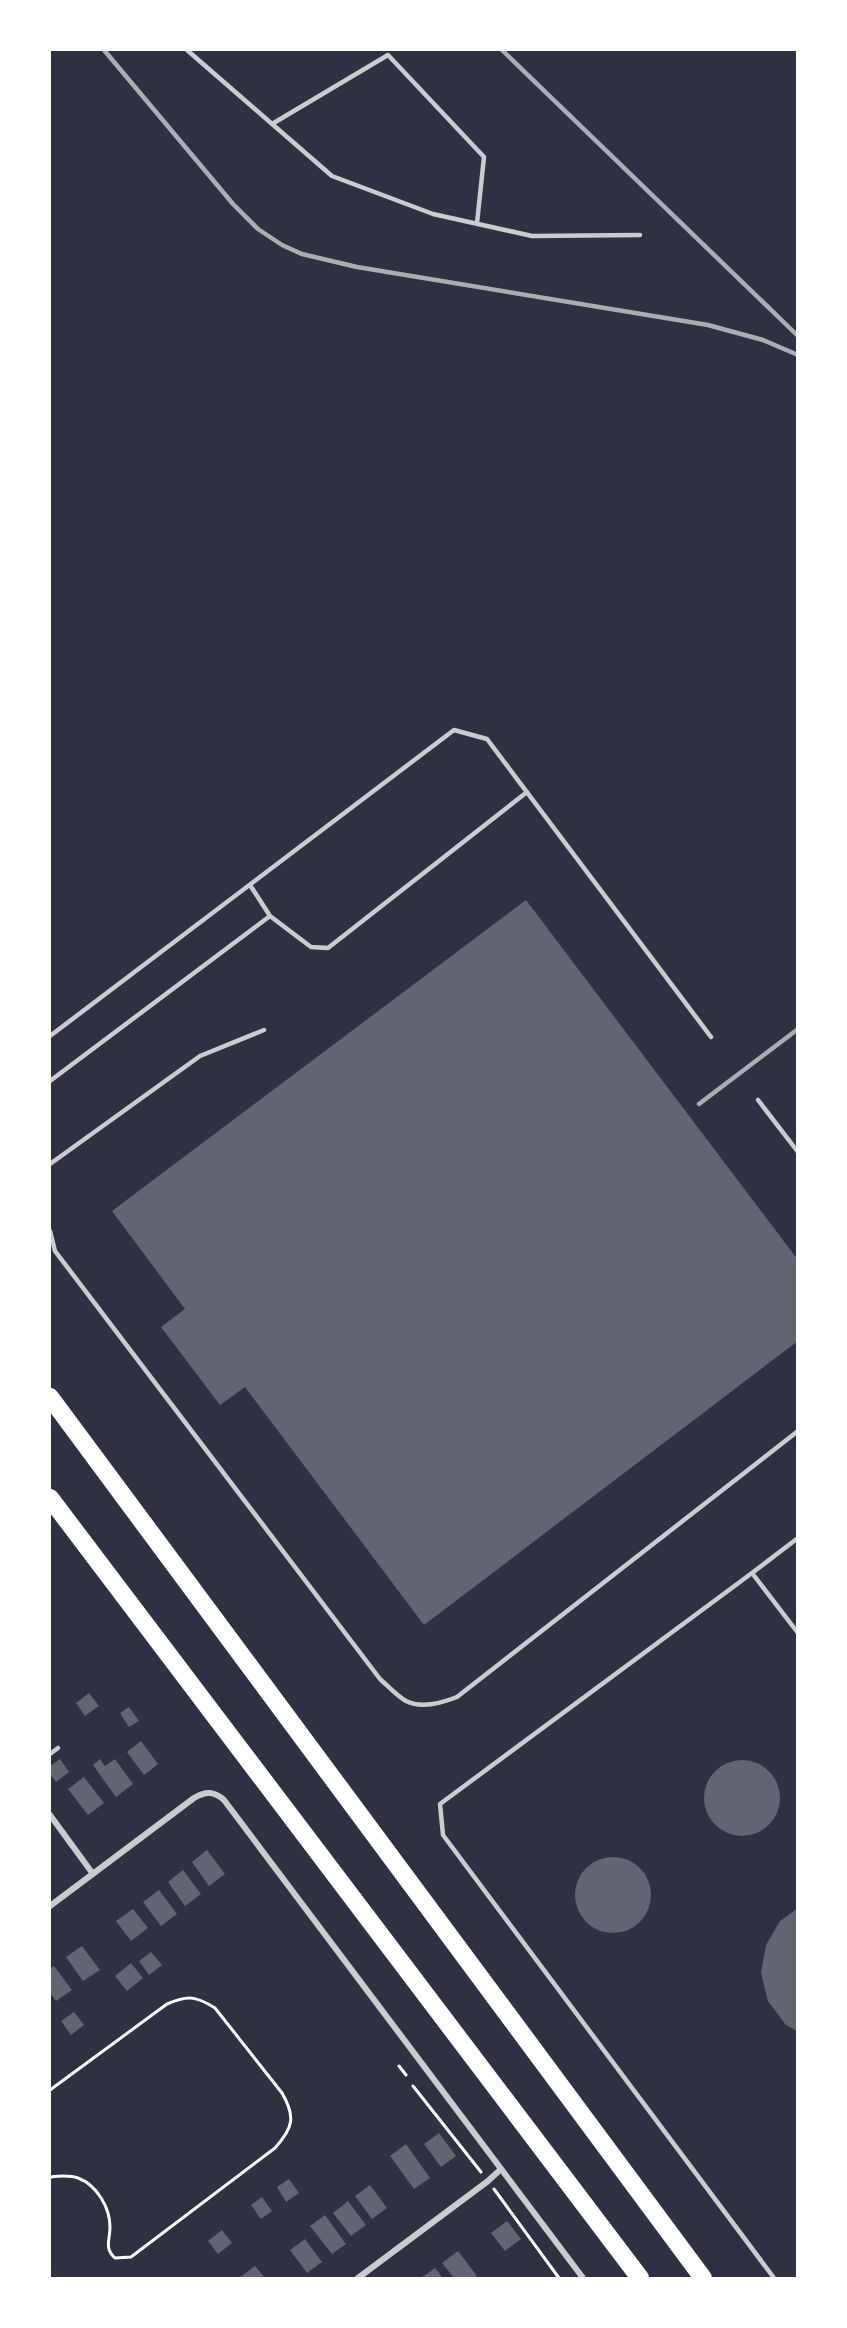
<svg xmlns="http://www.w3.org/2000/svg" width="847" height="2328" font-family="'Sofia Sans Condensed',sans-serif">
	<style>
		.building { fill: #626471 }
		.lines { fill: none; stroke-linecap: round; stroke-linejoin: round }
		.path { stroke: #fff; stroke-width: 3 }
		.service { stroke: #caccd0; stroke-width: 4.5 }
		.minor { stroke: #caccd0; stroke-width: 6 }
		.motorway { stroke: #fff; stroke-width: 18 }
		.rail { stroke: #abadb3; stroke-width: 4.5 }
	</style>
	<rect width="100%" height="100%" fill="#2d3142"/>
	<path class="building" d="M 526,900 L 798,1260 L 798,1341 L 424,1625 L 245,1387 L 220,1405 L 161,1327 L 185,1309 L 112,1211 Z
		M 89,1693 L 99,1706 L 85,1716 L 76,1703 Z
		M 129,1707 L 139,1721 L 129,1727 L 120,1713 Z
		M 141,1741 L 158,1764 L 144,1775 L 127,1752 Z
		M 60,1759 L 69,1772 L 56,1782 L 50,1774 L 50,1766 Z
		M 100,1759 L 105,1766 L 115,1759 L 133,1784 L 116,1797 L 93,1765 Z
		M704 1798a38 38 0 1 1 76 0a38 38 0 1 1-76 0Z
		M 84,1777 L 104,1803 L 88,1815 L 68,1789 Z
		M 207,1850 L 225,1874 L 209,1886 L 192,1862 Z
		M575 1895a38 38 0 1 1 76 0a38 38 0 1 1-76 0Z
		M 183,1870 L 201,1894 L 185,1906 L 168,1882 Z
		M 159,1890 L 177,1914 L 161,1926 L 143,1902 Z
		M 798,1908 L 798,2032 L 785,2024 L 768,2001 L 761,1973 L 766,1945 L 780,1921 Z
		M 133,1909 L 148,1928 L 131,1941 L 116,1921 Z
		M 82,1946 L 100,1970 L 83,1981 L 66,1957 Z
		M 151,1952 L 162,1965 L 149,1975 L 139,1961 Z
		M 131,1963 L 143,1978 L 127,1991 L 115,1976 Z
		M 54,1966 L 72,1990 L 56,2001 L 50,1993 L 50,1969 Z
		M 74,2012 L 84,2025 L 71,2035 L 61,2021 Z
		M 439,2133 L 456,2156 L 441,2167 L 424,2144 Z
		M 406,2144 L 430,2178 L 414,2189 L 390,2156 Z
		M 289,2179 L 299,2193 L 286,2202 L 277,2187 Z
		M 370,2185 L 387,2208 L 372,2219 L 355,2196 Z
		M 262,2197 L 272,2211 L 261,2219 L 251,2205 Z
		M 348,2201 L 366,2225 L 351,2236 L 333,2213 Z
		M 325,2215 L 346,2244 L 332,2254 L 310,2226 Z
		M 507,2221 L 521,2239 L 505,2251 L 491,2233 Z
		M 222,2230 L 232,2243 L 218,2254 L 208,2241 Z
		M 305,2239 L 322,2262 L 307,2273 L 290,2250 Z
		M 458,2251 L 477,2276 L 474,2278 L 454,2278 L 442,2263 Z
		M 255,2266 L 265,2278 L 239,2278 Z
		M 435,2268 L 443,2278 L 421,2278 Z"/>
	<g class="lines">
		<path class="path" d="M 399,2066 L 406,2075
			M 413,2086 L 481,2172
			M 50,2090 L 167,2004 C 188,1995 196,1996 215,2008 L 282,2093 C 296,2117 293,2128 275,2148 L 131,2257 L 115,2258 C 104,2248 110,2240 110,2227 C 110,2208 97,2185 78,2178 C 70,2175 58,2176 50,2177
			M 494,2189 L 559,2278"/>
		<path class="service" d="M 187,50 L 332,176 L 433,214 L 532,236 L 640,235
			M 272,124 L 388,55 L 484,157 L 477,223
			M 250,885 L 270,916 L 311,947 L 328,948 L 527,792
			M 50,1036 L 454,730 L 487,739 L 711,1037
			M 50,1081 L 270,916
			M 758,1100 L 798,1152
			M 50,1164 L 200,1056 L 264,1030
			M 50,1231 L 55,1251 L 380,1679 C 388,1686 397,1696 406,1701 C 422,1709 442,1703 457,1697 L 798,1431
			M 798,1538 L 752,1573 L 798,1633
			M 752,1573 L 440,1804 L 443,1835 L 774,2278
			M 50,1754 L 58,1748"/>
		<path class="minor" d="M 50,1815 L 93,1874
			M 50,1906 L 194,1798 C 206,1791 214,1791 224,1800 L 583,2278
			M 358,2278 L 488,2181 L 501,2169"/>
		<path class="motorway" d="M 50,1397 L 703,2278
			M 50,1498 L 640,2278"/>
		<path class="rail" d="M 104,50 L 233,204 L 258,229 L 282,245 L 302,254 L 357,267 L 708,325 L 763,340 L 798,355
			M 502,50 L 798,336
			M 699,1104 L 798,1029"/>
	</g>
	<rect width="847" height="2328" fill="none" stroke="#ffffff" stroke-width="102"/>
</svg>
